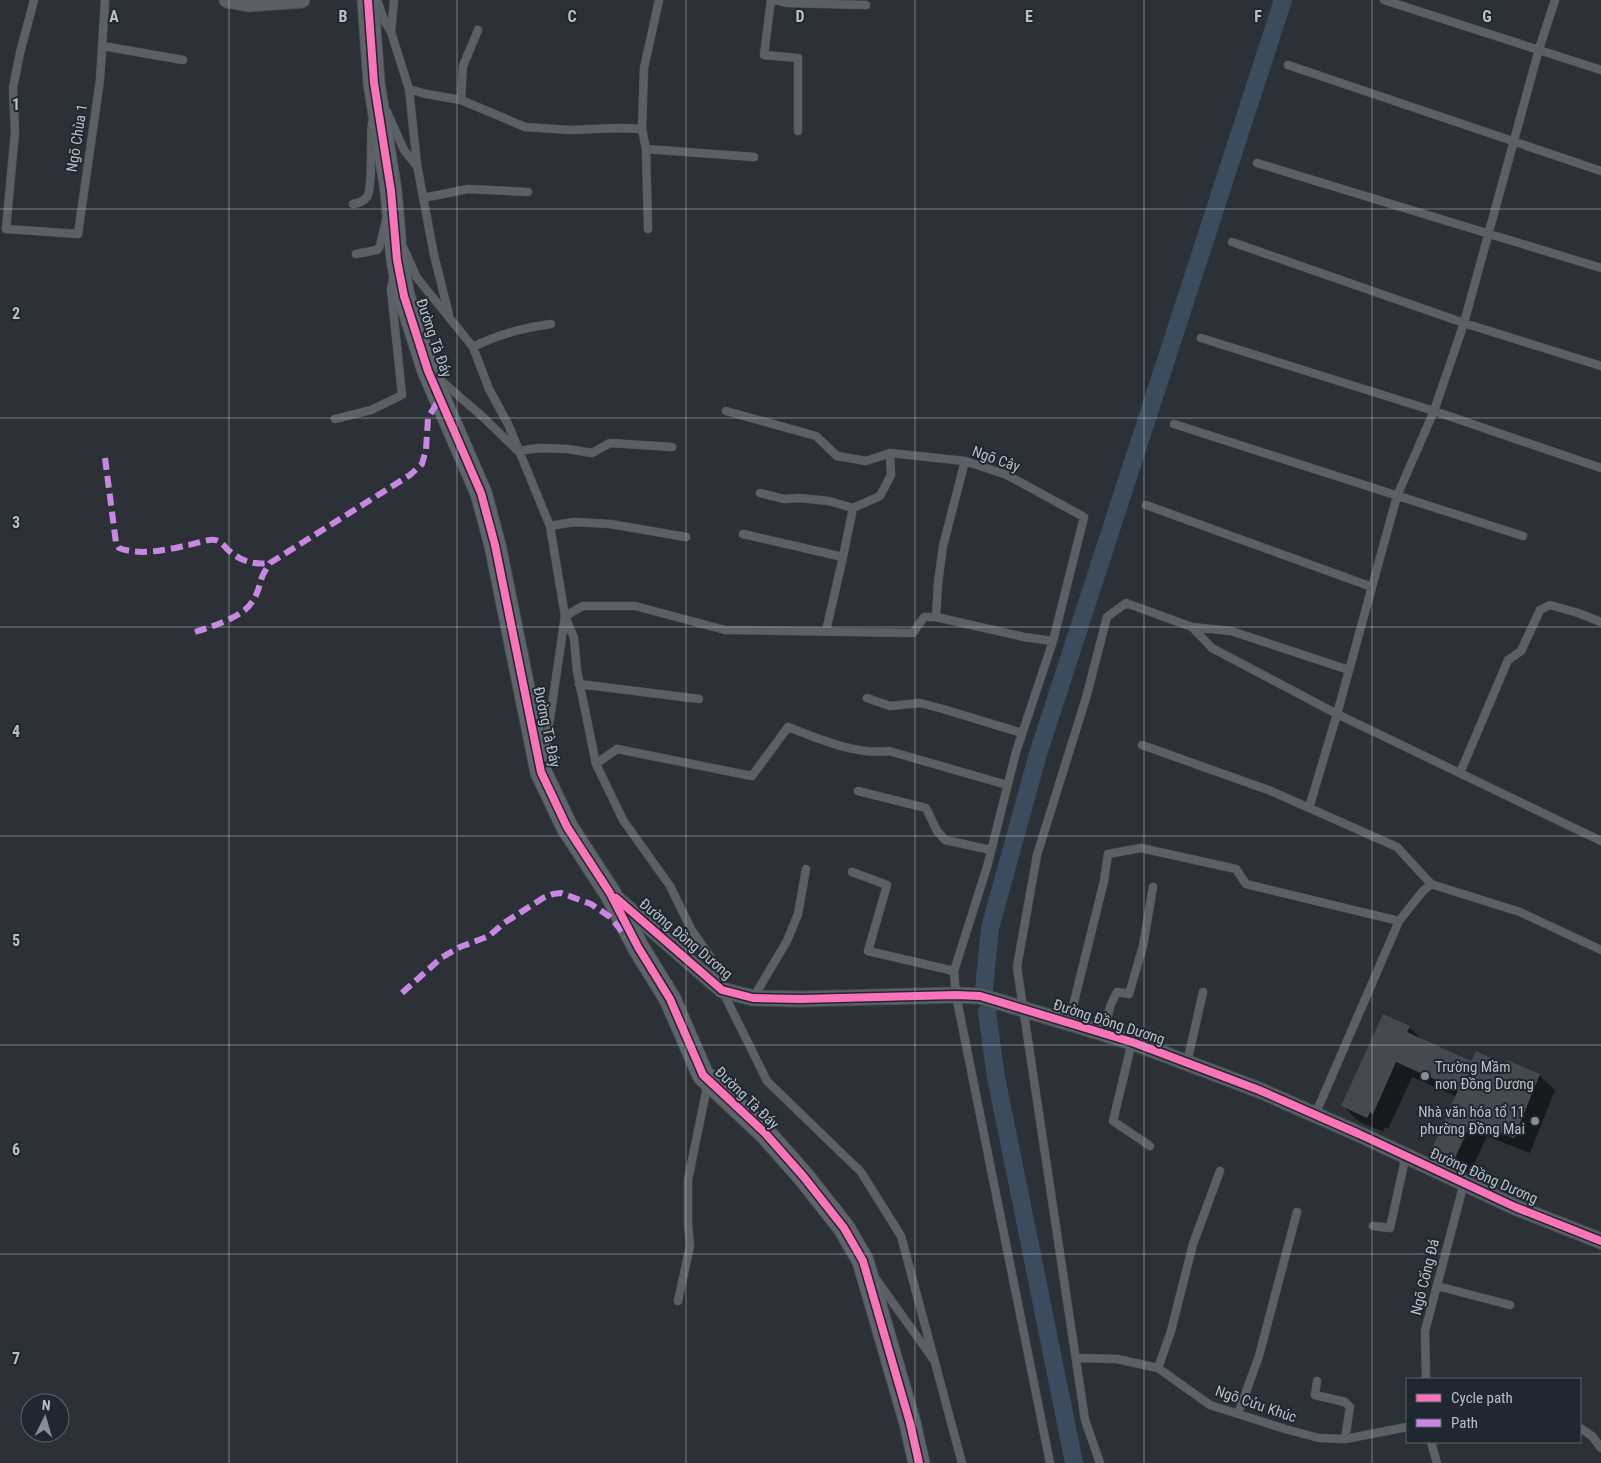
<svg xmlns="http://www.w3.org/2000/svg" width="1601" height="1463" font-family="'Roboto Condensed',sans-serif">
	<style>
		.shadow { fill: #0007 }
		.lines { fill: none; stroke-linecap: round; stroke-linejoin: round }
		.canal { stroke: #3b4c5f; stroke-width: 18 }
		.building { fill: #44494f }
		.lane-casing { stroke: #494d52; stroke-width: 9 }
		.street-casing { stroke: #494d52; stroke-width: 17 }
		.secondary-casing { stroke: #494d52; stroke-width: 23 }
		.lane { stroke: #5b6065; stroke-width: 8 }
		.street { stroke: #5b6065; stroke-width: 15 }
		.secondary { stroke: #5f636a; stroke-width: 21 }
		.quiet { stroke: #c787e3; stroke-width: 6; stroke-dasharray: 12 6; stroke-linecap: butt }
		.cycleway-casing { stroke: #1f2731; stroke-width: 11 }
		.cycleway { stroke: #fb73b8; stroke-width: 8 }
		.grid { fill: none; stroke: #b6bec7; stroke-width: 1; stroke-opacity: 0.55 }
		.poi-dot { fill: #858d95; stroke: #1f2731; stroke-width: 2 }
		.labels { text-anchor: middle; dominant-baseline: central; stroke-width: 4; stroke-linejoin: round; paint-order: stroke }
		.street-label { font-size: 15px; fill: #b6bec7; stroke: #1f2731 }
		.poi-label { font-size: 15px; fill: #b6bec7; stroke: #1f2731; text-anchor: start }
		.grid-label { font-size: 16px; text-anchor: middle; font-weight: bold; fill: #b6bec7; stroke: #1f2731; stroke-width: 4; stroke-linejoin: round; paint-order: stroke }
	</style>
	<rect width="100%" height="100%" fill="#2b3137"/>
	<path class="shadow" d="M 1409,1027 L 1422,1040 L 1472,1063 L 1506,1066 L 1539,1075 L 1555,1090 L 1530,1153 L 1487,1136 L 1470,1173 L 1449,1163 L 1434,1148 L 1457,1097 L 1412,1077 L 1388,1129 L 1385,1127 L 1383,1132 L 1358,1121 L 1342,1105 Z"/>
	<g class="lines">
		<path class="canal" d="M 984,990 L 990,928 L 1038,754 L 1283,0
			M 987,1012 L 996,1077 L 1074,1463"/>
	</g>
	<path class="building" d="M 1383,1014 L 1410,1026 L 1407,1032 L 1471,1061 L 1476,1051 L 1506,1065 L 1507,1060 L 1540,1074 L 1514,1138 L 1472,1121 L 1455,1158 L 1432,1148 L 1458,1090 L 1396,1062 L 1373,1114 L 1370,1112 L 1367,1118 L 1341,1106 Z"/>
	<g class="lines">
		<defs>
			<path id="lane" d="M 34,0 L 20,53 L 13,88 L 15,132 L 6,229 L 78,234 L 100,80 L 105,0
				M 377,0 L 384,20 L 391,32 L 409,89 L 417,165 L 434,255 L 449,315
				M 771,0 L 764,55 L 798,58 L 798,131
				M 775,0 L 787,3 L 866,5
				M 1384,0 L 1601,70
				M 391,32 L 394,0
				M 103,46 L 183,60
				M 1288,65 L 1601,171
				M 409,89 L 426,94 L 461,100 L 525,127 L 569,130 L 619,128 L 642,129
				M 461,100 L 463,66 L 478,30
				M 387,112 L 404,150 L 416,165
				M 646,149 L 754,157
				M 1257,163 L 1601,268
				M 423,198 L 468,189 L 528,192
				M 353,204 C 358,203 363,202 367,197 C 373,189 370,137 372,123
				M 648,229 L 646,149 L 642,129 L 644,68 L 659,0
				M 1232,242 L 1464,323 L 1601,366
				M 404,249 L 417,278 L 473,347 L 489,389 L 508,424 L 550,526 L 565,616 L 545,753
				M 356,254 L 377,250 L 380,246 L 386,220
				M 1201,338 L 1434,411 L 1601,468
				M 473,347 C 500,334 522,328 551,324
				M 438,378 L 484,418 L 518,451 L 539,448 L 568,449 L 592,453 L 610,443 L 672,447
				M 726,411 L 816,436 L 837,456 L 866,461 L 890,453 L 891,475 L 880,496 L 853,508 L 843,557 L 826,631
				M 335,419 L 371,410 L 402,395 L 391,289 L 393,279
				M 1174,424 L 1523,536
				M 890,453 L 965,461 L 1007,475 L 1084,517 L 1053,641 L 1016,752 L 987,867 L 954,971 L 956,995 L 1050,1463
				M 760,493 L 784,499 L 799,498 L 829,501 L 853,508
				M 1146,505 L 1372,587
				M 550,526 L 574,522 L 610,524 L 686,537
				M 743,534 L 843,557
				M 936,617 L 938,583 L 943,546 L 965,461
				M 1192,627 L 1212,648 L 1337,714 L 1601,841
				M 579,684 L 699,699
				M 867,698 L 890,706 L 920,703 L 943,709 L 1022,733
				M 1142,745 L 1271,791 L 1397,847 L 1431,884 L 1520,912 L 1601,950
				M 596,764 L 617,749 L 752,776 L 788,727 C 820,739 855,755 889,751 L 1007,785
				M 1460,773 L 1508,660 L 1521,651 L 1540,610 L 1550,605 L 1578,613 L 1601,622
				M 858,791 L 926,808 L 937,831 L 945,840 L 991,850
				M 1309,808 L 1337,714 L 1397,496 L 1434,411 L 1464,323 L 1539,49 L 1555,0
				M 852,872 L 887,885 L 868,951 L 954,971
				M 1399,921 L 1422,892 L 1431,884
				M 753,998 L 787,941 L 798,914 L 806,869
				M 1069,1022 L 1104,881 L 1108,854 L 1141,848 L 1236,869 L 1246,884 L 1399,921 L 1315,1115
				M 1103,1033 L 1111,1004 L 1117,992 L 1129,994 L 1143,946 L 1153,887
				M 1132,1042 L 1113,1121 L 1150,1146
				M 1187,1063 L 1203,992
				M 1373,1226 L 1390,1228 L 1406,1155
				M 876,1279 L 933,1359
				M 1437,1286 L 1510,1305
				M 678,1301 L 690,1246 L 688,1224 L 688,1180 L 708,1082
				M 1076,1358 L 1117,1359 L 1158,1368 L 1210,1405 L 1285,1429 L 1319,1438 L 1345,1439 L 1407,1427
				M 1158,1368 L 1171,1331 L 1193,1244 L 1220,1171
				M 1426,1379 L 1425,1331 L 1464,1183
				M 1317,1381 L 1315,1395 L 1345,1402 L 1350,1407 L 1345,1439
				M 1238,1414 L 1259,1356 L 1297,1212
				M 1580,1428 L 1592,1436 L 1601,1448
				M 1431,1442 L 1437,1463
				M 962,1463 L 901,1236 L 861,1172 L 767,1081 L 722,990 L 716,965 L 691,929 L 670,886 L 623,820 L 596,764 L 577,671 L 574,638 L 565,616 L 583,606 L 635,606 L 725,630 L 913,633 L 924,617 L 936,617 L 1024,637 L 1053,641
				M 1100,1463 L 1085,1420 L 1017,967 L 1037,855 L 1086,698 L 1107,617 L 1126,603 L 1192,627 L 1231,631 L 1349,670"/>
			<path id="street" d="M 227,0 L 249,4 L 302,0
				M 617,899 L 722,990 L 753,998 L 801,999 L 956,995 L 980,996 L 1132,1042 L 1259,1090 L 1359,1134 L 1515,1207 L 1601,1241"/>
			<path id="secondary" d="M 368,0 L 374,83 L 391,191 L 397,260 L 404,296 L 428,371 L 481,493 L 495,545 L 541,772 L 567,827 L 610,893 L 638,947 L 670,999 L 703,1075 L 765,1133 L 803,1176 L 844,1228 L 863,1261 L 910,1423 L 919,1463"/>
		</defs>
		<use href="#lane" class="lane-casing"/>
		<use href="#street" class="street-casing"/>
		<use href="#secondary" class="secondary-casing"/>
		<use href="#lane" class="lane"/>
		<use href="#street" class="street"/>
		<use href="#secondary" class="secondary"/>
		<path class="quiet" d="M 105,458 L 116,543 L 119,548 C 139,556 167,550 188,545 C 196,544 207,539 215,540 C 220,541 224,545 227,549 C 240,561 253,565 270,563
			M 195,632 C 211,627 243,617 252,602 C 258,594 259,586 262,577 C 264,572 267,568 270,563 L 410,475 L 422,464 L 426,450 L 428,418 L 440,398
			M 402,993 L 441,958 L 460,947 L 489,936 L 504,923 L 543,898 L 553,894 L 561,893 L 591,904 L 610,917 L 626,936"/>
		<defs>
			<path id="cycleway" d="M 368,0 L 374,83 L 391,191 L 397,260 L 404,296 L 428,371 L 481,493 L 495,545 L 541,772 L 567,827 L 610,893 L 638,947 L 670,999 L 703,1075 L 765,1133 L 803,1176 L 844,1228 L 863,1261 L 910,1423 L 919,1463
				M 616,898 L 722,990 L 753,998 L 801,999 L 956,995 L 980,996 L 1132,1042 L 1259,1090 L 1359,1134 L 1515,1207 L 1601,1241"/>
		</defs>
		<use href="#cycleway" class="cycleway-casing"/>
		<use href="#cycleway" class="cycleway"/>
	</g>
	<path class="grid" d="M 229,0 L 229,1463M 457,0 L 457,1463M 686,0 L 686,1463M 915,0 L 915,1463M 1144,0 L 1144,1463M 1372,0 L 1372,1463M 0,209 L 1601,209M 0,418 L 1601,418M 0,627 L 1601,627M 0,836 L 1601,836M 0,1045 L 1601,1045M 0,1254 L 1601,1254"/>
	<g class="poi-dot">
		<circle cx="1425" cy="1076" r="5"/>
		<circle cx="1535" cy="1121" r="5"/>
	</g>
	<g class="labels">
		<g class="street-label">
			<text transform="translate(77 138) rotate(-81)">Ngõ Chùa 1</text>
			<text transform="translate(434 338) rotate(71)">Đường Tà Đáy</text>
			<text transform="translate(996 459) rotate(20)">Ngõ Cây</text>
			<text transform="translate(547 727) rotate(78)">Đường Tà Đáy</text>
			<text transform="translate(686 939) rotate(40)">Đường Đồng Dương</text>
			<text transform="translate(1109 1022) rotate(18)">Đường Đồng Dương</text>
			<text transform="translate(747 1098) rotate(44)">Đường Tà Đáy</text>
			<text transform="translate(1484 1176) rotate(24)">Đường Đồng Dương</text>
			<text transform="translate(1425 1277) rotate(-76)">Ngõ Cống Đá</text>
			<text transform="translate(1256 1404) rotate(19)">Ngõ Cửu Khúc</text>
		</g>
		<g class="poi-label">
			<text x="1435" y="1067">Trường Mầm<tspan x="1435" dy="17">non Đồng Dương</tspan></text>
			<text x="1525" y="1112" text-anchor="end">Nhà văn hóa tổ 11<tspan x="1525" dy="17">phường Đồng Mai</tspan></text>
		</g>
	</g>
	<g class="grid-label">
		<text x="114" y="22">A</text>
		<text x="343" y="22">B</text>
		<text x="572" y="22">C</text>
		<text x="800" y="22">D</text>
		<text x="1029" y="22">E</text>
		<text x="1258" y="22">F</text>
		<text x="1487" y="22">G</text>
		<text x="16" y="110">1</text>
		<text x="16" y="319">2</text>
		<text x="16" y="528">3</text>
		<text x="16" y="737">4</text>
		<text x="16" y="946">5</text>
		<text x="16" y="1155">6</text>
		<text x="16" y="1364">7</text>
	</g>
	<rect x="1406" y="1378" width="175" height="65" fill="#1f2731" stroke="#5b636d"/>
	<rect x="1416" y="1394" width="25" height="8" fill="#fb73b8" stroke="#5b636d"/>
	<text x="1451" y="1403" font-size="15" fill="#b6bec7">Cycle path</text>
	<rect x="1416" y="1419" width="25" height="8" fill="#c787e3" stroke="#5b636d"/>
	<text x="1451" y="1428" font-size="15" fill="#b6bec7">Path</text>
	<g transform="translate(45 1418) rotate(5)"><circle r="24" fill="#1f2731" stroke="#5b636d"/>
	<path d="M0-4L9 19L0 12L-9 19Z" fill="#858d95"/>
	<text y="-8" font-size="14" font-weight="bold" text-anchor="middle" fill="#b6bec7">N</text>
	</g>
</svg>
